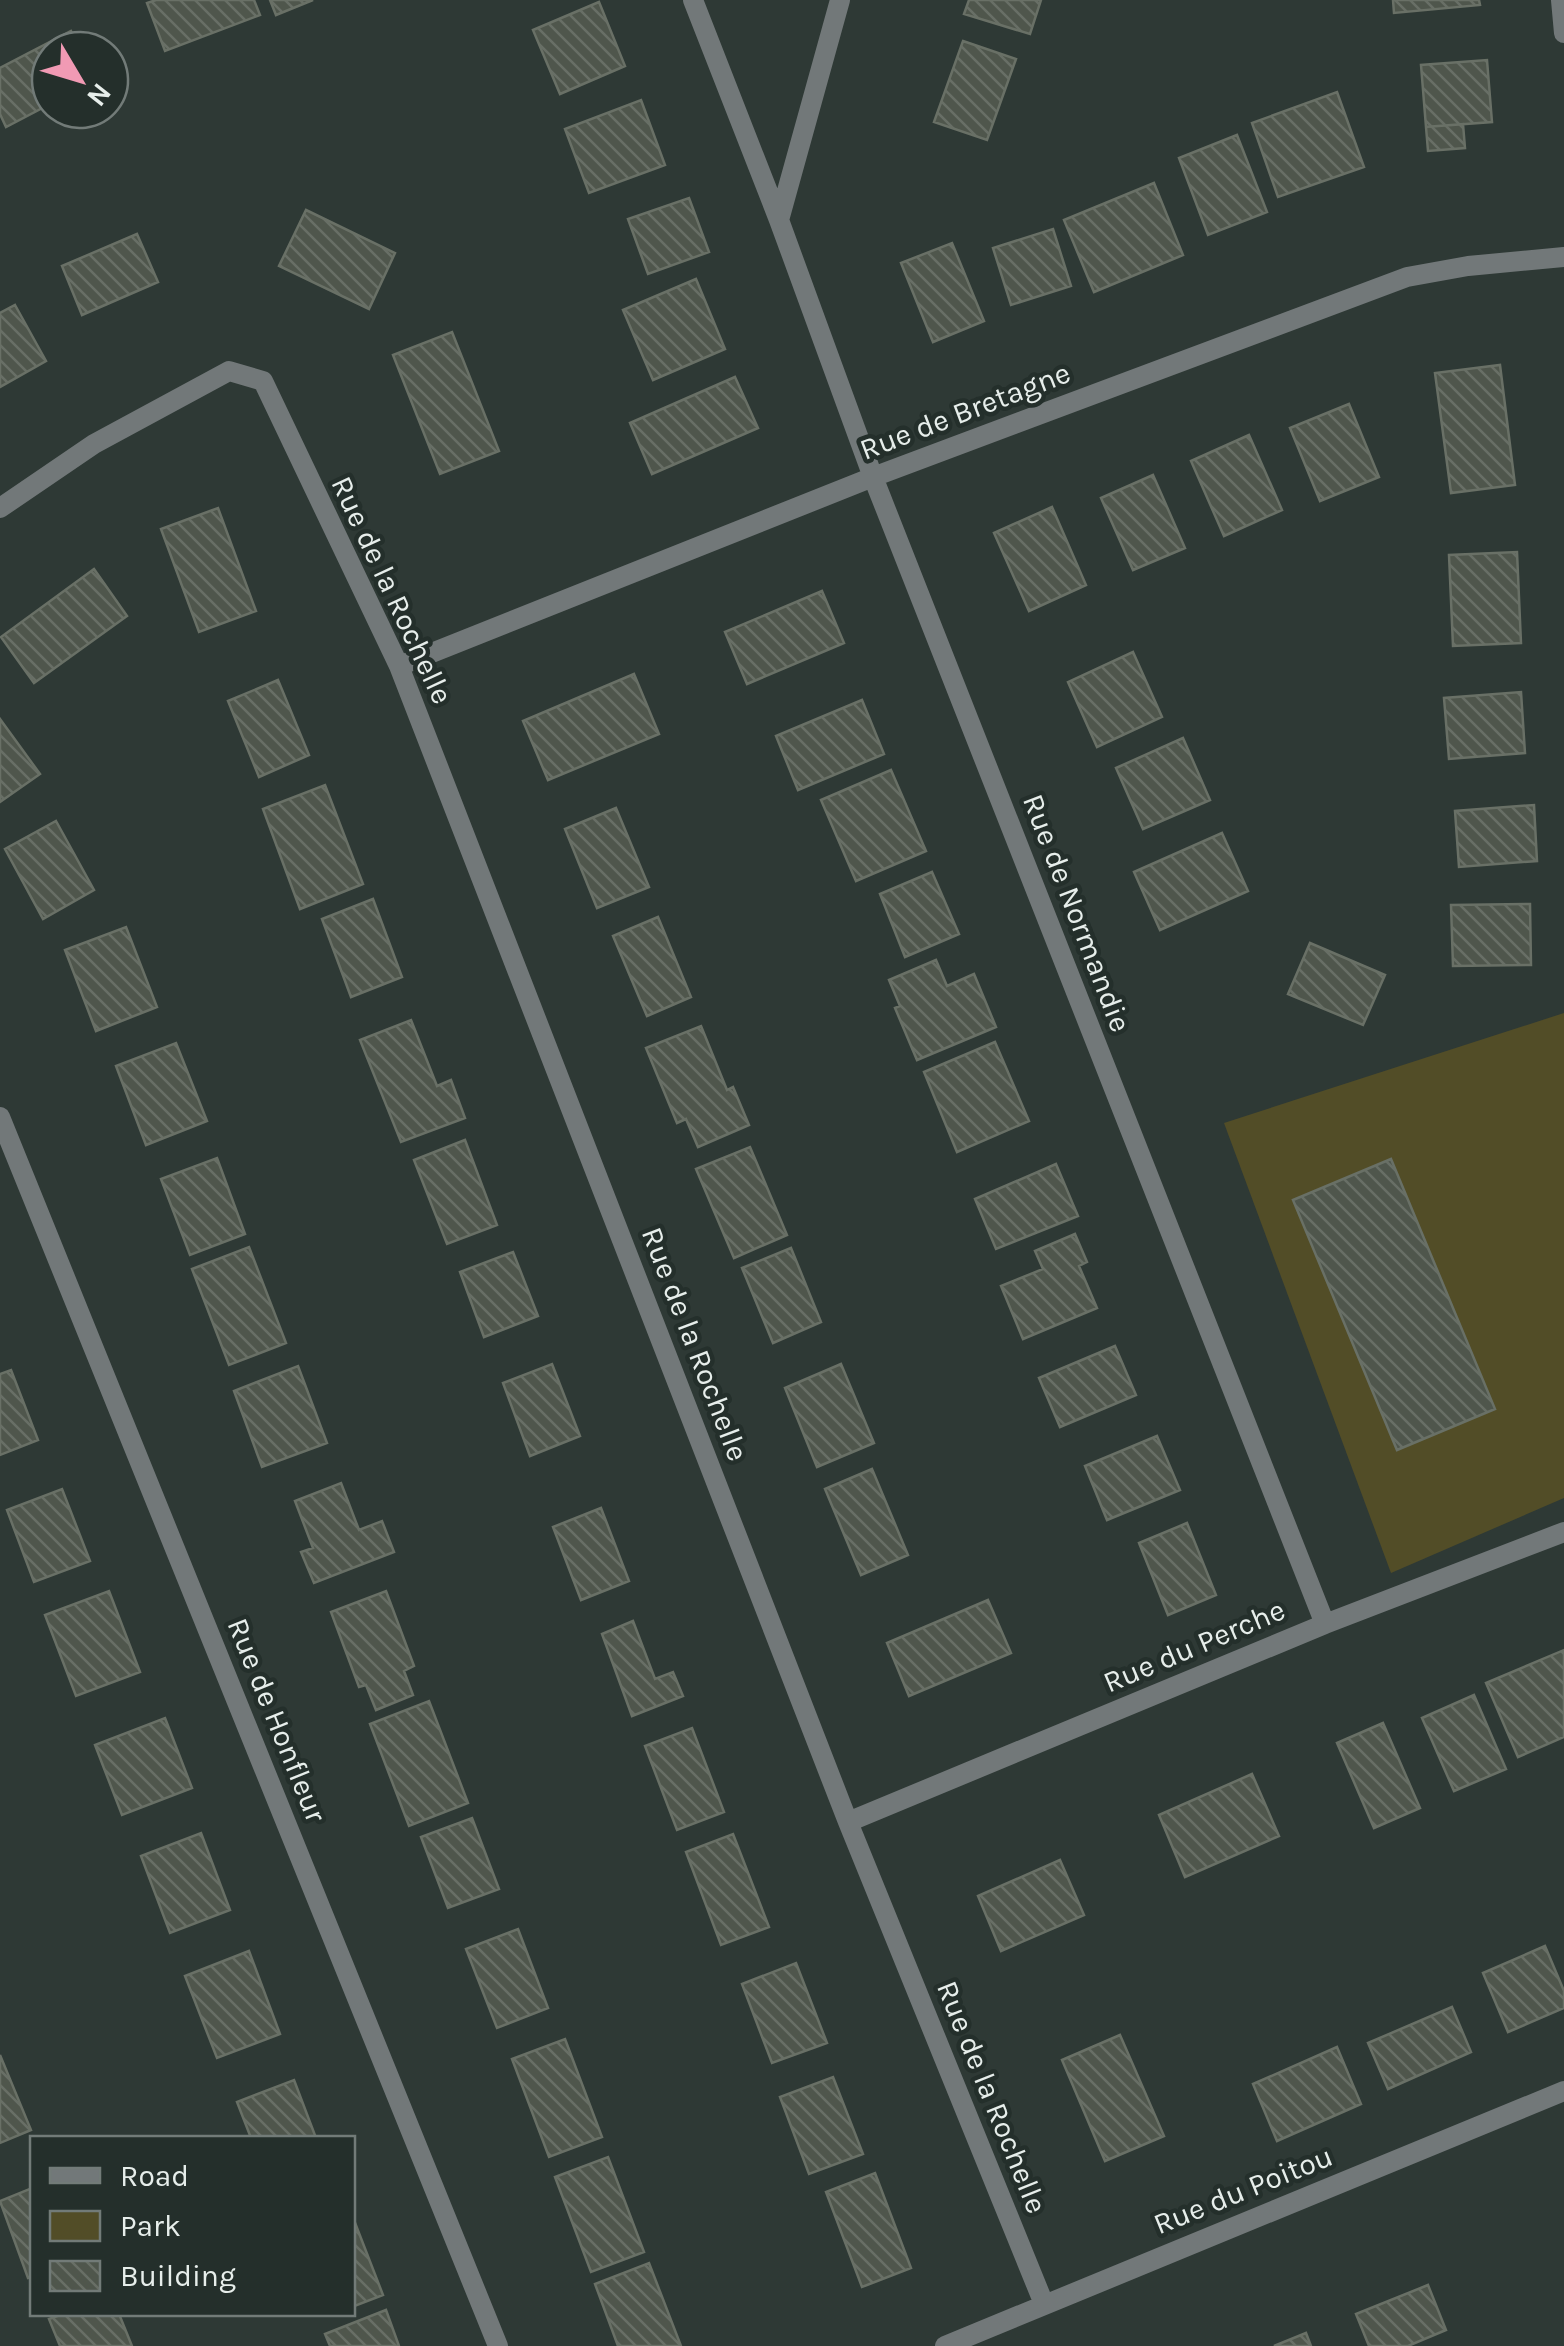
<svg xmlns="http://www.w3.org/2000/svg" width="1564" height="2346" font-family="Karla,sans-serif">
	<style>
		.park { fill: #524d27 }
		.building { fill: url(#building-back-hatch); stroke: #697066; stroke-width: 2.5 }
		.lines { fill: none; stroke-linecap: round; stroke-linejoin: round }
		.street { stroke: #727879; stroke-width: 20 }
		.labels { text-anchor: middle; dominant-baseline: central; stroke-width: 9; stroke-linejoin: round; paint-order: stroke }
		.street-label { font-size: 30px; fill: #e7eeeb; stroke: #242f2b }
	</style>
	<defs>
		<pattern id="building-back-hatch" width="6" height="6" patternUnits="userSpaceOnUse" patternTransform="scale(2.5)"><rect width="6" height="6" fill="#4f564c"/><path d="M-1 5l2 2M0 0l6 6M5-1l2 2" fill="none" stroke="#686f66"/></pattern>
	</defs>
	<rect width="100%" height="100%" fill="#2e3935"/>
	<path class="park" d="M 1564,1013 L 1564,1498 L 1391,1573 L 1224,1123 Z"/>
	<path class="building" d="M 156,0 L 254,0 L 260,15 L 165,51 L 147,3 Z
		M 270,0 L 313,0 L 276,15 Z
		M 969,0 L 1041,0 L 1030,34 L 964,14 Z
		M 1393,0 L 1479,0 L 1480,5 L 1394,13 Z
		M 599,2 L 625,66 L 560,94 L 533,30 Z
		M 71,31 L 81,50 L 50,50 L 50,104 L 6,127 L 0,114 L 0,68 Z
		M 963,41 L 1016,59 L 987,140 L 934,122 Z
		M 1487,60 L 1492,122 L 1426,127 L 1421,65 Z
		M 1337,92 L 1364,167 L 1278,197 L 1252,123 Z
		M 641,100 L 665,165 L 589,193 L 565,129 Z
		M 1463,124 L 1465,148 L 1428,151 L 1426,127 Z
		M 1237,135 L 1267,212 L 1208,235 L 1179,158 Z
		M 1154,183 L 1183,255 L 1094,292 L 1064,220 Z
		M 689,198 L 709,252 L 648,274 L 628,219 Z
		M 306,210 L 395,253 L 369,309 L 279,266 Z
		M 1053,229 L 1071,286 L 1011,305 L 993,248 Z
		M 137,234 L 158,282 L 82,315 L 62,266 Z
		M 952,243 L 984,321 L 933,342 L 901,263 Z
		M 696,279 L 725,349 L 653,380 L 623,310 Z
		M 15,305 L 46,361 L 0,387 L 0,313 Z
		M 452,332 L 499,451 L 440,474 L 393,355 Z
		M 1500,365 L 1515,485 L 1451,493 L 1435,373 Z
		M 735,377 L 758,428 L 652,474 L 630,423 Z
		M 1349,404 L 1379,477 L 1320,501 L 1290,428 Z
		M 1249,435 L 1282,510 L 1224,536 L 1191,461 Z
		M 1153,475 L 1185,548 L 1133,570 L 1101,498 Z
		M 1052,507 L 1086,585 L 1029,611 L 994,533 Z
		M 218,508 L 256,611 L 199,632 L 161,529 Z
		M 1517,552 L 1521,643 L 1453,646 L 1449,555 Z
		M 94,569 L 127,616 L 34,683 L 1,637 Z
		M 822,591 L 844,643 L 747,684 L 725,632 Z
		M 1133,652 L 1162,717 L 1097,747 L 1068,682 Z
		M 634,674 L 659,734 L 548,780 L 523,721 Z
		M 278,680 L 309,755 L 259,777 L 228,701 Z
		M 1521,692 L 1525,753 L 1449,759 L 1444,698 Z
		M 862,700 L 884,754 L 798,790 L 776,736 Z
		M 0,719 L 40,774 L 0,802 Z
		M 1183,738 L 1210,800 L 1143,829 L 1116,768 Z
		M 891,770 L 926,851 L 856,881 L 821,800 Z
		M 325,785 L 363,884 L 300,909 L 263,809 Z
		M 1534,805 L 1537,861 L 1459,867 L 1455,811 Z
		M 616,808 L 649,887 L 597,908 L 565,829 Z
		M 56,821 L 94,890 L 43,919 L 5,849 Z
		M 1222,833 L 1248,891 L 1160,930 L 1134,872 Z
		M 932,872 L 959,934 L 905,957 L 880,894 Z
		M 373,899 L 402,977 L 351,997 L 322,919 Z
		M 1530,904 L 1531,965 L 1453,966 L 1451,905 Z
		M 658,917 L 691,997 L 647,1016 L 613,936 Z
		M 126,927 L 157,1007 L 96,1031 L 65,950 Z
		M 1310,943 L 1385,975 L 1363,1025 L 1288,994 Z
		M 936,960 L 947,986 L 974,974 L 996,1027 L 917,1060 L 895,1008 L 900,1006 L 889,980 Z
		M 411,1020 L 437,1086 L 451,1080 L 465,1118 L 401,1142 L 360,1040 Z
		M 701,1026 L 727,1090 L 733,1087 L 749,1125 L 698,1147 L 686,1119 L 677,1123 L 646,1048 Z
		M 995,1042 L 1029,1121 L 957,1152 L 924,1072 Z
		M 176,1043 L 207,1121 L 146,1145 L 116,1066 Z
		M 465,1140 L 497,1225 L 447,1244 L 414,1160 Z
		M 750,1147 L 787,1235 L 734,1258 L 696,1169 Z
		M 217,1158 L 245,1234 L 190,1255 L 161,1179 Z
		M 1391,1159 L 1495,1409 L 1397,1450 L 1293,1200 Z
		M 1056,1164 L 1078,1216 L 996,1249 L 975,1199 Z
		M 1075,1234 L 1087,1262 L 1079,1266 L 1097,1308 L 1023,1339 L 1001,1286 L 1043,1269 L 1035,1251 Z
		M 249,1247 L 286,1343 L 229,1365 L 192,1269 Z
		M 791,1248 L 821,1322 L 773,1343 L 742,1268 Z
		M 513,1252 L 538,1316 L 484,1337 L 460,1272 Z
		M 1115,1346 L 1136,1395 L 1060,1427 L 1039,1378 Z
		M 552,1364 L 580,1436 L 530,1456 L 503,1383 Z
		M 841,1364 L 874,1443 L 817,1467 L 785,1388 Z
		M 298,1366 L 327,1443 L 262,1467 L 234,1391 Z
		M 11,1370 L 38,1440 L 0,1455 L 0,1374 Z
		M 1157,1436 L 1180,1490 L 1107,1520 L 1085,1466 Z
		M 872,1469 L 908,1555 L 861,1575 L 825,1489 Z
		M 341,1483 L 359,1530 L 382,1521 L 394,1552 L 314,1583 L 301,1552 L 313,1548 L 295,1501 Z
		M 62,1489 L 90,1561 L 34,1582 L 7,1510 Z
		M 601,1508 L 629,1581 L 581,1600 L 553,1527 Z
		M 1187,1523 L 1216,1595 L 1168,1615 L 1139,1543 Z
		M 109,1591 L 140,1672 L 76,1696 L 45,1615 Z
		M 386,1591 L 414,1666 L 404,1671 L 413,1695 L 376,1710 L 366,1685 L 359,1687 L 331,1612 Z
		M 988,1600 L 1011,1653 L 909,1696 L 887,1643 Z
		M 633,1621 L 655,1679 L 673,1672 L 683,1696 L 632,1716 L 602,1634 Z
		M 1564,1650 L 1564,1737 L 1518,1757 L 1486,1683 Z
		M 1474,1695 L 1506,1769 L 1454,1791 L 1422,1718 Z
		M 429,1701 L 468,1803 L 409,1826 L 370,1724 Z
		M 165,1718 L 192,1788 L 122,1815 L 95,1745 Z
		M 1383,1723 L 1420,1808 L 1374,1828 L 1337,1743 Z
		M 692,1728 L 724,1812 L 677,1830 L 645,1746 Z
		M 1252,1774 L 1279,1836 L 1185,1877 L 1159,1815 Z
		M 472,1818 L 499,1889 L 448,1908 L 421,1837 Z
		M 201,1833 L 230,1910 L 170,1933 L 141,1856 Z
		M 733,1834 L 769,1927 L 721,1945 L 686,1852 Z
		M 1060,1860 L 1084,1915 L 1001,1951 L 978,1896 Z
		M 518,1929 L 548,2008 L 497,2028 L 466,1949 Z
		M 1545,1946 L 1564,1991 L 1564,2008 L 1508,2032 L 1483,1973 Z
		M 249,1951 L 280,2034 L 217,2058 L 185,1976 Z
		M 796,1963 L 827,2043 L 772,2063 L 742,1984 Z
		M 1452,2007 L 1471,2052 L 1388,2089 L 1368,2043 Z
		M 1120,2035 L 1164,2136 L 1105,2161 L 1062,2060 Z
		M 565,2039 L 602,2137 L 549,2157 L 512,2059 Z
		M 1337,2047 L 1361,2104 L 1277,2141 L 1253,2084 Z
		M 0,2055 L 31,2130 L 0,2143 Z
		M 833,2077 L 863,2154 L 809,2174 L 780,2097 Z
		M 294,2080 L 316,2138 L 251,2138 L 237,2102 Z
		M 608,2157 L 644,2252 L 591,2272 L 555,2177 Z
		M 875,2173 L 911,2268 L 862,2287 L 826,2192 Z
		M 32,2188 L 32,2277 L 28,2278 L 0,2201 Z
		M 352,2215 L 383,2295 L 352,2307 Z
		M 649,2263 L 681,2346 L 618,2346 L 595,2284 Z
		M 1428,2285 L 1446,2330 L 1408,2346 L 1369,2346 L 1356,2314 Z
		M 386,2310 L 399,2346 L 330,2346 L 325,2334 Z
		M 63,2314 L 119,2314 L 132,2346 L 60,2346 L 49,2319 Z
		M 1306,2333 L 1311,2346 L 1274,2346 Z"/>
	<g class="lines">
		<path class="street" d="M 693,0 L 779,220 L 873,477 L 1325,1624
			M 1561,0 L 1564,33
			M 779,220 L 840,0
			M 0,508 L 94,444 L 229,371 L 263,381 L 399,666 L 848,1822 L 1044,2304
			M 399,666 L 873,477 L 1407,277 L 1468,266 L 1564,257
			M 0,1117 L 498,2346
			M 848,1822 L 1325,1624 L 1564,1532
			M 945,2346 L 1564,2091"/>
	</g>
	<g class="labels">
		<g class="street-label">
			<text transform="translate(965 411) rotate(-21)">Rue de Bretagne</text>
			<text transform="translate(392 590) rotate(65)">Rue de la Rochelle</text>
			<text transform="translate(1077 913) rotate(69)">Rue de Normandie</text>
			<text transform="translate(695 1344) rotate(69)">Rue de la Rochelle</text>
			<text transform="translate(1194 1646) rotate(-23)">Rue du Perche</text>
			<text transform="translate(277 1720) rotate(68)">Rue de Honfleur</text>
			<text transform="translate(992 2097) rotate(68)">Rue de la Rochelle</text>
			<text transform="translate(1243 2190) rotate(-22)">Rue du Poitou</text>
		</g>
	</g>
	<rect x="30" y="2136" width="325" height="180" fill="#242f2b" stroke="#727b78" stroke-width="2.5"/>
	<rect x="50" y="2168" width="50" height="15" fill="#727879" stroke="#727b78" stroke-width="2.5"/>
	<text x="120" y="2186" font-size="30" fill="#e7eeeb">Road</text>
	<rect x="50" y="2211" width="50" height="30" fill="#524d27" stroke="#727b78" stroke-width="2.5"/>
	<text x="120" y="2236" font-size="30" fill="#e7eeeb">Park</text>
	<rect x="50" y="2261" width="50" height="30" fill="url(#building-back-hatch)" stroke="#727b78" stroke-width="2.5"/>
	<text x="120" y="2286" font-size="30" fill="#e7eeeb">Building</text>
	<g transform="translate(80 80) rotate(128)"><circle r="48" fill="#242f2b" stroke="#727b78" stroke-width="2.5"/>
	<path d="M0-8L18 38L0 25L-18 38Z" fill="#f19ab4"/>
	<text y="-15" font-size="28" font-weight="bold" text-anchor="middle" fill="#e7eeeb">N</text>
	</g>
</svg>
